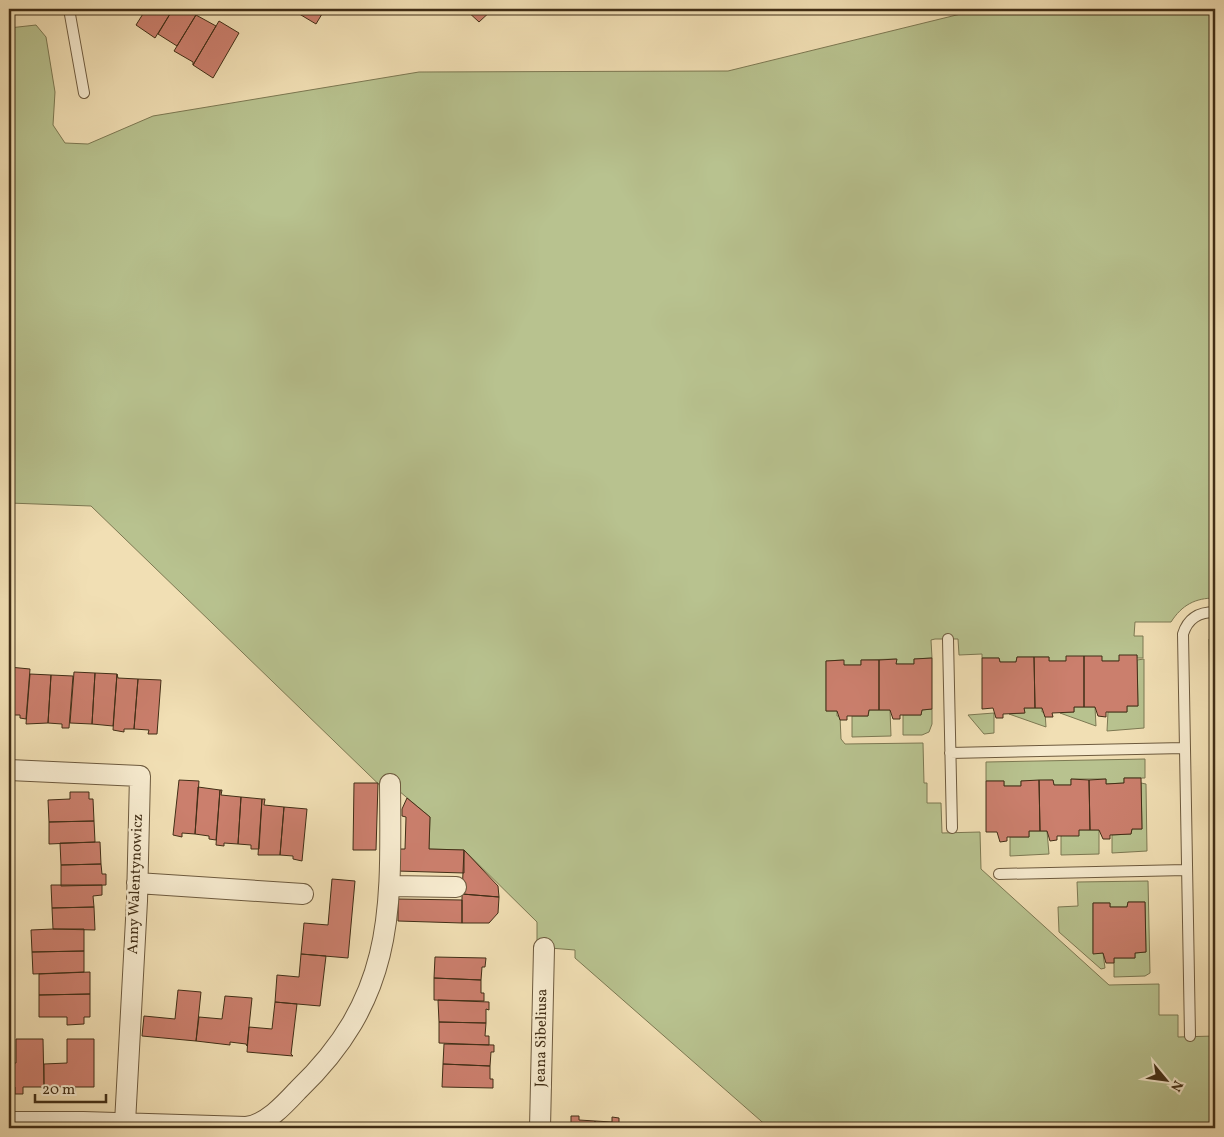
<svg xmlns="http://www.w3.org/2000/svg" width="1224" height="1137" font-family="Vollkorn,serif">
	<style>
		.green { fill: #b8c28f; stroke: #7c7852 }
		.building { fill: #cb7f6d; stroke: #412e16 }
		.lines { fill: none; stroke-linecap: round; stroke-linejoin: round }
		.lane-casing { stroke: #6d5a3e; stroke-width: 12 }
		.street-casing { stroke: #6d5a3e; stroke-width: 22 }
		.lane { stroke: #f6eace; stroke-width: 10 }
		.street { stroke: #f6eace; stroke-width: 20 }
		.labels { text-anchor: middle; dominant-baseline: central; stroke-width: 5; stroke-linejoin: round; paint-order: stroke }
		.street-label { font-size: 15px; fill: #412e16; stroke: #f6eace }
	</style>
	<rect width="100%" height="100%" fill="#f1dfb4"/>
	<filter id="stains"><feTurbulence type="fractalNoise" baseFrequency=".004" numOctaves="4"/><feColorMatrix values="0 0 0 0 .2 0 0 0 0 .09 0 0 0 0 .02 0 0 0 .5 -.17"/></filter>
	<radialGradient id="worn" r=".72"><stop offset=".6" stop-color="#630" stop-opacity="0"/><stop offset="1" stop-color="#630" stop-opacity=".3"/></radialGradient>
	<path class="green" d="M 981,9 L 1215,9 L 1215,598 C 1195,598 1182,605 1171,622 L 1135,622 L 1134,636 L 1143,636 L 1143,658 L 1137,658 L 1137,655 L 1119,661 L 1049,661 L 1049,657 L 1017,657 L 1016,662 L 1000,662 L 999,658 L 982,658 L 982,654 L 959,655 L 958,639 L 935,639 L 931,640 L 932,658 L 914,659 L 914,664 L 896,664 L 896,659 L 861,660 L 861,665 L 844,665 L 843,660 L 826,661 L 826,711 L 837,711 L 837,716 L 840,716 L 841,739 L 845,744 L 923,743 L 924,783 L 927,783 L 927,803 L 941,803 L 942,833 L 980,832 L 981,869 L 1109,985 L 1159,984 L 1159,1015 L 1178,1015 L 1178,1037 L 1215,1036 L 1215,1128 L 769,1128 L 575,958 L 575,950 L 537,947 L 537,922 L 464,850 L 429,849 L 430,817 L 399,791 L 394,799 L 91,506 L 9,503 L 9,28 L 36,25 L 46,37 L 55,92 L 53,125 L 65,143 L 88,144 L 153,116 L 419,72 L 728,71 Z
		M 1215,634 L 1215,933 L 1209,639 Z
		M 1144,659 L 1144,728 L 1107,731 L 1108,712 L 1127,712 L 1127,706 L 1138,706 L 1137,660 Z
		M 1074,707 L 1095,707 L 1096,726 L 1060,713 L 1074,712 Z
		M 1024,708 L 1042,708 L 1042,712 L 1045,712 L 1046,727 L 1009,714 L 1024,713 Z
		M 932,709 L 932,724 L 929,732 L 922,735 L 903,735 L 903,715 L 921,715 L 922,710 Z
		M 869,710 L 890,710 L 891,736 L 852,737 L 852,716 L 868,716 Z
		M 994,713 L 994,733 L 984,734 L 968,715 Z
		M 1145,759 L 1145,778 L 1124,778 L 1124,783 L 1106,784 L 1106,779 L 1071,779 L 1071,785 L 1054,785 L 1053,780 L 1021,781 L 1021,786 L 1004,786 L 1004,781 L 986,781 L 986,762 Z
		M 1141,783 L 1146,784 L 1147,851 L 1112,853 L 1112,835 L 1131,834 L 1132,829 L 1142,829 Z
		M 1079,830 L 1099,830 L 1099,854 L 1061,855 L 1061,836 Z
		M 1029,831 L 1047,831 L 1049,854 L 1010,856 L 1010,837 L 1029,837 Z
		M 1148,881 L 1150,973 L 1145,976 L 1114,977 L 1114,958 L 1135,958 L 1135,953 L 1146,952 L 1145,902 L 1128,902 L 1127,907 L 1110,907 L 1110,903 L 1093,903 L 1093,953 L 1103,953 L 1105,968 L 1101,969 L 1059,932 L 1058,907 L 1078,906 L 1077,882 Z"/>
	<path class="building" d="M 146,9 L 173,9 L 155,38 L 136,25 Z
		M 173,9 L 199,10 L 177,46 L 158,34 Z
		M 298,9 L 325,9 L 316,24 L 296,12 Z
		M 465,9 L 493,9 L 479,22 Z
		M 196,15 L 216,26 L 193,65 L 193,62 L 174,51 Z
		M 219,21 L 239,33 L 213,78 L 193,65 Z
		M 1119,655 L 1137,655 L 1138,706 L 1127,706 L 1127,712 L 1106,712 L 1106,717 L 1098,716 L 1095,707 L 1084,707 L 1084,656 L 1102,656 L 1102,661 L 1119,661 Z
		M 1066,656 L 1084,656 L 1084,707 L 1074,707 L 1074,712 L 1052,713 L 1053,717 L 1045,717 L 1042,708 L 1035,708 L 1034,657 L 1049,657 L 1049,661 L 1066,661 Z
		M 1017,657 L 1034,657 L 1035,708 L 1024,708 L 1025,713 L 1003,714 L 1003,718 L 996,718 L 993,708 L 982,709 L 982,658 L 999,658 L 1000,662 L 1016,662 Z
		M 932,658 L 932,709 L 922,710 L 921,715 L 900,715 L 900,719 L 893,719 L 890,710 L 879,710 L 879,660 L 897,659 L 896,664 L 914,664 L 914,659 Z
		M 844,660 L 844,665 L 861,665 L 861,660 L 879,660 L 879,710 L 869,710 L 868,716 L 847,716 L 847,720 L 840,720 L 837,711 L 826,711 L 826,661 Z
		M 9,667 L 30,669 L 26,719 L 20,718 L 20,715 L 9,715 Z
		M 74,672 L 95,673 L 92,724 L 70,723 Z
		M 95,673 L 117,674 L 113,726 L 92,724 Z
		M 30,674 L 51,675 L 48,723 L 26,724 Z
		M 117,674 L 118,678 L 138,679 L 134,729 L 124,729 L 124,732 L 113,730 Z
		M 51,675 L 73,676 L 69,728 L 62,728 L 62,724 L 48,723 Z
		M 138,679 L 161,680 L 157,734 L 148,734 L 149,730 L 134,729 Z
		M 1124,778 L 1141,778 L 1142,829 L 1132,829 L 1131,834 L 1110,835 L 1110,839 L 1103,839 L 1099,830 L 1090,830 L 1089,780 L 1106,779 L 1106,784 L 1124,783 Z
		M 1071,779 L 1089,780 L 1090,830 L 1079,830 L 1079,836 L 1057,836 L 1057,840 L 1050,841 L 1047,831 L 1040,831 L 1039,780 L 1053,780 L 1054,785 L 1071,785 Z
		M 179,780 L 199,781 L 195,834 L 182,833 L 182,837 L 173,835 Z
		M 1039,780 L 1040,831 L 1029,831 L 1029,837 L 1007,837 L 1007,841 L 1000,842 L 997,832 L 986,832 L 986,781 L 1004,781 L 1004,786 L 1021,786 L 1021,781 Z
		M 354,783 L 378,783 L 376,850 L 353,850 Z
		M 198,787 L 220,790 L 216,840 L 209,839 L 209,836 L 195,834 Z
		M 220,790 L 222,790 L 221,795 L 241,797 L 238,844 L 224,843 L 224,846 L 216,845 Z
		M 70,792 L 89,792 L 89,799 L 93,799 L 94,821 L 49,822 L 48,800 L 70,799 Z
		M 241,797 L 262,799 L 259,849 L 251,849 L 251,845 L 238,844 Z
		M 407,798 L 430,817 L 429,849 L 464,850 L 464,873 L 397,871 L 398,849 L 405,849 L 406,817 L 402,816 L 402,809 Z
		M 262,799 L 265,799 L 264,805 L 284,807 L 280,855 L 258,855 Z
		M 284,807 L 307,809 L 302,861 L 293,859 L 293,856 L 280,855 Z
		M 94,821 L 95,842 L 49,844 L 49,822 Z
		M 100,842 L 101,864 L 61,865 L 60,843 Z
		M 464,850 L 498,886 L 499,897 L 462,894 Z
		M 101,864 L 102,874 L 106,874 L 106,885 L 61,886 L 61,865 Z
		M 332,879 L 355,881 L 348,958 L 301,954 L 304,923 L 328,925 Z
		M 51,885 L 102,885 L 102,895 L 93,896 L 94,907 L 52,908 Z
		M 462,894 L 499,897 L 498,913 L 489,923 L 462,923 Z
		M 398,899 L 462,900 L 462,923 L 398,921 Z
		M 1128,902 L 1145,902 L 1146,952 L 1135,953 L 1135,958 L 1114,958 L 1114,963 L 1106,963 L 1103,953 L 1093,954 L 1093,903 L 1110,903 L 1110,907 L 1127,907 Z
		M 94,907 L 95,930 L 53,929 L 52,908 Z
		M 53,929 L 84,929 L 84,951 L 32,952 L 31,930 Z
		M 84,951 L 84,972 L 33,974 L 32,952 Z
		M 301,954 L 326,956 L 320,1006 L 275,1002 L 277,975 L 299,977 Z
		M 435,957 L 486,958 L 485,967 L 482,967 L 481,980 L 434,978 Z
		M 90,972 L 90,994 L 39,995 L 39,974 Z
		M 434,978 L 481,980 L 481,993 L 484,993 L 484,1001 L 434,1000 Z
		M 178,990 L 201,992 L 196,1041 L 142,1036 L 144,1016 L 175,1019 Z
		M 90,994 L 90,1017 L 84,1017 L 84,1024 L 67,1025 L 67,1017 L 39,1017 L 39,995 Z
		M 225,996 L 252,998 L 247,1046 L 246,1044 L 230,1042 L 230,1045 L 196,1041 L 199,1017 L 222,1019 Z
		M 438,1000 L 489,1002 L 489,1010 L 486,1009 L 486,1023 L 439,1022 Z
		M 275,1002 L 297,1004 L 291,1054 L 293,1056 L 247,1052 L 249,1027 L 272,1029 Z
		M 439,1022 L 486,1023 L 485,1036 L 489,1036 L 489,1045 L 439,1043 Z
		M 16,1039 L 43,1039 L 44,1087 L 23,1087 L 23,1094 L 15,1094 L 15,1087 L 9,1087 L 9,1063 L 16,1063 Z
		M 67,1039 L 94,1039 L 94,1087 L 75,1087 L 75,1095 L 67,1095 L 67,1087 L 44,1087 L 44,1064 L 67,1063 Z
		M 444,1044 L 494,1045 L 494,1052 L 491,1052 L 490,1066 L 443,1064 Z
		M 443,1064 L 490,1066 L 490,1079 L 493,1079 L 493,1088 L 442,1087 Z
		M 571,1116 L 579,1116 L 579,1120 L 595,1121 L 595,1128 L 571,1128 Z
		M 612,1117 L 619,1118 L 619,1128 L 595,1128 L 595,1121 L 612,1122 Z"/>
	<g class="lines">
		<defs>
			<path id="lane" d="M 69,9 L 84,93
				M 948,639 L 952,828
				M 950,753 L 1184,748
				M 999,874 L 1186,870
				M 1190,1036 L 1183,634 C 1188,618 1199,612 1215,612"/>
			<path id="street" d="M 9,770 L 140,776 L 137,901 L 125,1123
				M 137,883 L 303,894
				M 391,886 L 456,887
				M 9,1122 L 83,1122 L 246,1127 C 266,1125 285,1104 298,1090 C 396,996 391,910 390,784
				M 540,1128 L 544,948"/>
		</defs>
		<use href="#lane" class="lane-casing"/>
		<use href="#street" class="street-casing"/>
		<use href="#lane" class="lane"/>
		<use href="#street" class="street"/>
	</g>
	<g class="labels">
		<g class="street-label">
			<text transform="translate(136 884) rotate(-88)">Anny Walentynowicz</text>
			<text transform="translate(542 1038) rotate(-89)">Jeana Sibeliusa</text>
		</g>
	</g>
	<rect width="1224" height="1137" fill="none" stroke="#f1dfb4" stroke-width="30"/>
	<rect x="10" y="10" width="1204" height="1117" fill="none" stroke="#412e16" stroke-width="2.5"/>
	<rect x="15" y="15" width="1194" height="1107" fill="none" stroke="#412e16"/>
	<g transform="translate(1166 1080) rotate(119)" stroke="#f6eace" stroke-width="4" paint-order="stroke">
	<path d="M0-4L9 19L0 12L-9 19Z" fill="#412e16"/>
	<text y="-8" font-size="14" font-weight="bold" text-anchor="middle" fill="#412e16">N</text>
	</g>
	<path d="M35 1094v8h71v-8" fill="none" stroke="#412e16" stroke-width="2.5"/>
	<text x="42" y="1094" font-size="15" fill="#412e16" stroke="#f6eace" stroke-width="4" paint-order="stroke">20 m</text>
	<rect width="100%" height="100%" filter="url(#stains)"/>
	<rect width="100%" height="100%" fill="url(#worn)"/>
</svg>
